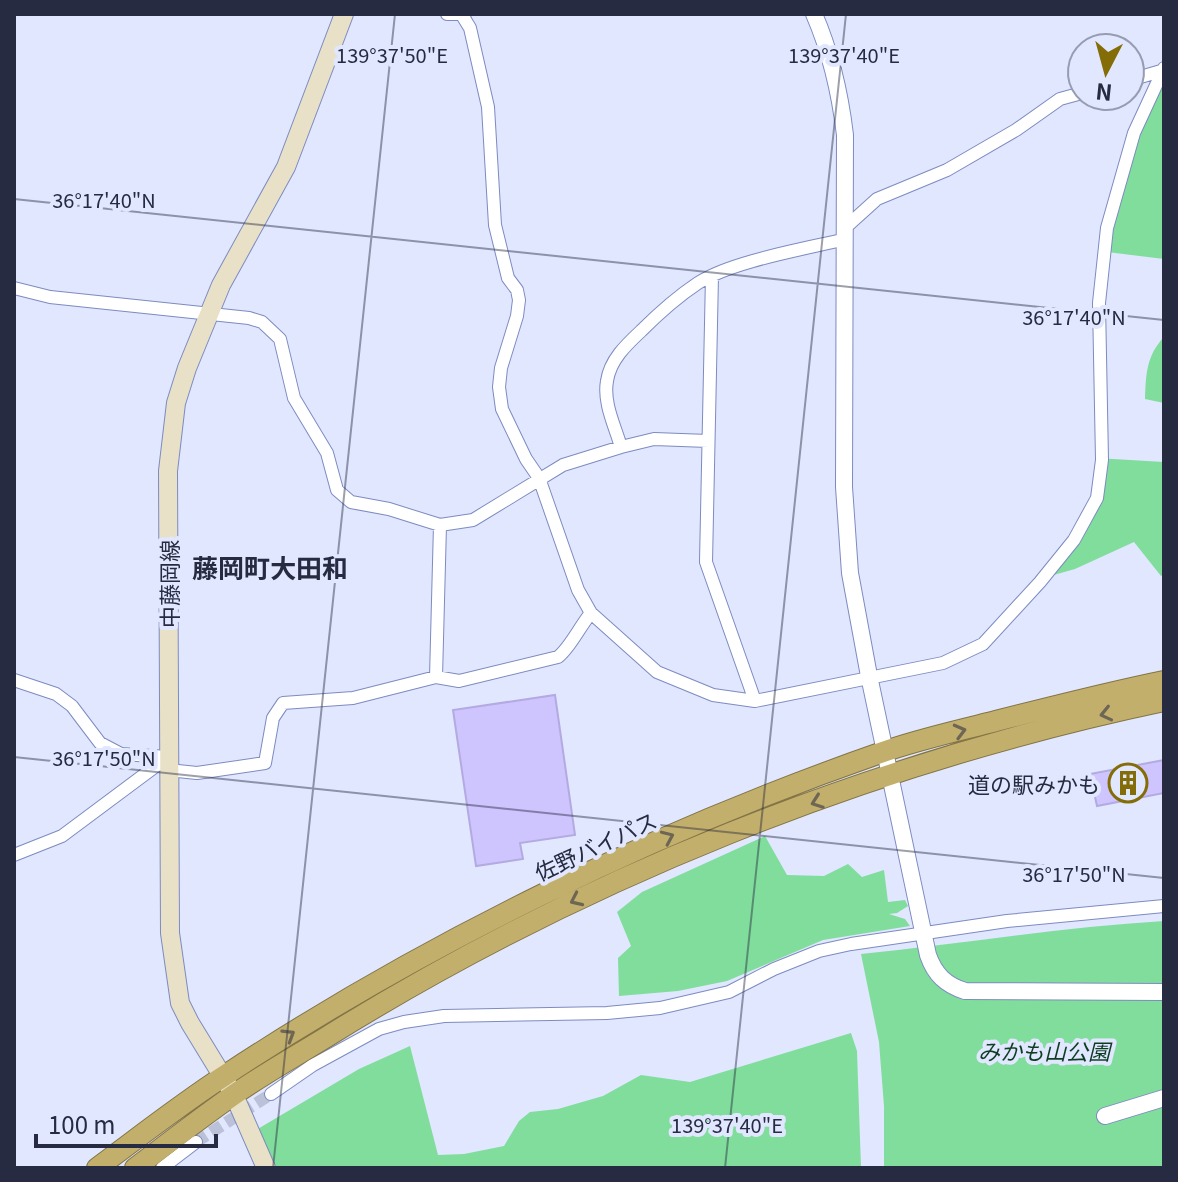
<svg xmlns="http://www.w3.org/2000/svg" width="1178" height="1182" font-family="Georgia,'Noto Sans JP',serif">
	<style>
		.green { fill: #80dd9c }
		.building { fill: #cec4fe; stroke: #b4aae2; stroke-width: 2 }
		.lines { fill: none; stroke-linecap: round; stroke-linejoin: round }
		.minor-tunnel { stroke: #bbc1d8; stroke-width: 12; stroke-dasharray: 12 6; stroke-linecap: butt }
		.minor-casing { stroke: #7d8bc0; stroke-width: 14 }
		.tertiary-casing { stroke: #7d8bc0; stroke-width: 18 }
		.secondary-casing { stroke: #7d8bc0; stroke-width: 20 }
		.trunk-casing { stroke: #827446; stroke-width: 22 }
		.minor { stroke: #fff; stroke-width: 12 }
		.tertiary { stroke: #fff; stroke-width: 16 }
		.secondary { stroke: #e8e1c8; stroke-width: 18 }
		.trunk { stroke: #c3af6c; stroke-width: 20 }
		.oneway { stroke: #6d6654 }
		.ticks { fill: none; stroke: #262b41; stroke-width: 2; stroke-opacity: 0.45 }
		.labels { text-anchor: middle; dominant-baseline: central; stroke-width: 8; stroke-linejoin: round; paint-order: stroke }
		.street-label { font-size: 22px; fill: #262b41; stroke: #e0e7fe }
		.poi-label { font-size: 22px; fill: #262b41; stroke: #e0e7fe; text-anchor: end }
		.park-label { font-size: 22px; font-style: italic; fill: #0f3d21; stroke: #e0e7fe }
		.quarter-label { font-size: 26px; font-weight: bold; fill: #262b41; stroke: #e0e7fe }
		.ticks-label { font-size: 20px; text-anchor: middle; fill: #262b41; stroke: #e0e7fe; stroke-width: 8; stroke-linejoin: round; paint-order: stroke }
	</style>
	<rect width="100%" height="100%" fill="#e0e7fe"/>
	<path class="green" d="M 1164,80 L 1164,259 L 1099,251 L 1099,240 L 1125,157 Z
		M 1164,337 L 1164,403 L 1145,399 C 1146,375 1146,356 1164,337 Z
		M 1096,458 L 1164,462 L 1164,574 L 1161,576 L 1134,542 L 1075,569 L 1050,576 L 1074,549 L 1092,496 Z
		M 765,836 L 787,875 L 824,876 L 848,864 L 862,877 L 884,870 L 888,902 L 905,900 L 908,906 L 897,913 L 889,914 L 905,919 L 910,926 L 823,940 L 727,981 L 678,991 L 619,996 L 618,958 L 631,946 L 617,912 L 642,892 Z
		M 1164,921 L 1164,1168 L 884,1168 L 884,1106 L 879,1042 L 861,954 C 962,944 1062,927 1164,921 Z
		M 851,1033 L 857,1051 L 861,1168 L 274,1168 L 256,1130 L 359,1069 L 410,1046 L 438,1155 L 464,1154 L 504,1146 L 519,1121 L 530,1112 L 558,1109 L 603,1096 L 641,1075 L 690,1082 Z"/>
	<path class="building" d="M 555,695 L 575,835 L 520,843 L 523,859 L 476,866 L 453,710 Z
		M 1164,760 L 1164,793 L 1097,806 L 1090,774 Z"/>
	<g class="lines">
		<path class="minor-tunnel" d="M 196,1142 L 271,1094"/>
		<defs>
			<path id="minor" d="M 447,14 L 465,14
				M 462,15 L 470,28 L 488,107 L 495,225 L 508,278 L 517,290 L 519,300 L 517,316 L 501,368 L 499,387 L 502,409 L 526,459 L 539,478 L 578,590 L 591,613 L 657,672 L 713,695 L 755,701 L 943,663 L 983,644 L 1040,582 L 1074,540 L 1097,498 L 1102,460 L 1099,303 L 1107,228 L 1134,133 L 1164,68
				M 1130,80 L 1161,71
				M 846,227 L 877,199 L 947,170 L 1016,130 L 1060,99 L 1082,93
				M 712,276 L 706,562 L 755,701
				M 14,288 L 50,297 L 249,318 L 262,322 L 280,339 L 294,398 L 327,453 L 337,490 L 351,502 L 389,509 L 440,525 L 473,520 L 563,465 L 621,447 C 615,426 603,403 607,381 C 610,360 626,345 641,331 C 658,314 677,297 698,283 C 732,261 805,249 846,239
				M 621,447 L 654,439 L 708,441
				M 436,677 L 440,525
				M 14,680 L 56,694 L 72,706 L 100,743 L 121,754 L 168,757
				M 168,770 L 197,773 L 265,763 L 273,718 L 283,703 L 353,698 L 436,677 L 459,681 L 558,657 C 570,648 580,626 591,613
				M 14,855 L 62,836 L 168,757
				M 271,1094 L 313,1065 L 379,1029 L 404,1022 L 444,1016 L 607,1013 L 660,1008 L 729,992 L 774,969 L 819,951 L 851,944 L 1007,921 L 1164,906
				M 162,1168 L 196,1142"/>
			<path id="tertiary" d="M 814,14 C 831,53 840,93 845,135 L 844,487 L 850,573 L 869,676 L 928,955 C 935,975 946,985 965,991 L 1164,992
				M 1105,1116 L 1164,1098"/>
			<path id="secondary" d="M 266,1168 L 234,1095 L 190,1023 L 180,1003 L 170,933 L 168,471 L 176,403 L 187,368 L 221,285 L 286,167 L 344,14"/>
			<path id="trunk" d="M 97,1168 C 139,1137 181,1104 224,1076 C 425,943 656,831 883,752 C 917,740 953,732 988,723 C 1047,708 1105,693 1164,681
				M 135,1168 C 167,1144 199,1119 232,1096 C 262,1075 294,1057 325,1038 C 580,879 870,763 1164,701"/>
		</defs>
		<use href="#minor" class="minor-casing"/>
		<use href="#tertiary" class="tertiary-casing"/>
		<use href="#secondary" class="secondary-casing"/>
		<use href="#trunk" class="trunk-casing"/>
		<use href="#minor" class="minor"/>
		<use href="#tertiary" class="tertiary"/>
		<use href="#secondary" class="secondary"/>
		<use href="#trunk" class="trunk"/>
	</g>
	<defs><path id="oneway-chevron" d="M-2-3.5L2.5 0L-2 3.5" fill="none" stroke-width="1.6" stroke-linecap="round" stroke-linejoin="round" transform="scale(2)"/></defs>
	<g class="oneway">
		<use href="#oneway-chevron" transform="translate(1106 714) rotate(167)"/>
		<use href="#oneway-chevron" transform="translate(960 731) rotate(-15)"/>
		<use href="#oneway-chevron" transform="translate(817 802) rotate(160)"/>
		<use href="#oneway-chevron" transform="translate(668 837) rotate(-24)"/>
		<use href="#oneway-chevron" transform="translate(576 900) rotate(155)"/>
		<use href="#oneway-chevron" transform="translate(289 1035) rotate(-32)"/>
	</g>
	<path class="ticks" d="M 14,199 L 1164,320M 14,757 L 1164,878M 273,1168 L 395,14M 725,1168 L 846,14"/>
	<defs>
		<symbol id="building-ring" viewBox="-11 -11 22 22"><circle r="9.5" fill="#e0e7fe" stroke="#846c07" stroke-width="1.5"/><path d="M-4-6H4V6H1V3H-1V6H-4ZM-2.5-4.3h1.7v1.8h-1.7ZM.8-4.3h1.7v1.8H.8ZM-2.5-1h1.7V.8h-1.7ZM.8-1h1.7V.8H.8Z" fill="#846c07"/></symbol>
	</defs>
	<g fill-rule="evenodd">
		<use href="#building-ring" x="1106" y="761" width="44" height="44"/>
	</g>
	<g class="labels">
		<g class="street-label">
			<text transform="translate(168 584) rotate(-90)">中藤岡線</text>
			<text transform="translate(595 845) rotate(-25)">佐野バイパス</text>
		</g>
		<g class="poi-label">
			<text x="1100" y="783">道の駅みかも</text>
		</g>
		<g class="park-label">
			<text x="1044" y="1050">みかも山公園</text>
		</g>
		<g class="quarter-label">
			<text x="270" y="566">藤岡町大田和</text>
		</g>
	</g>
	<g class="ticks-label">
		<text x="392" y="63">139°37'50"E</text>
		<text x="844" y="63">139°37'40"E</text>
		<text x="104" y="208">36°17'40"N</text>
		<text x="1074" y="325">36°17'40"N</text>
		<text x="104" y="766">36°17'50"N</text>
		<text x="1074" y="882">36°17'50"N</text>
		<text x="727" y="1133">139°37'40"E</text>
	</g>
	<rect width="1178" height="1182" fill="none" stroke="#262b41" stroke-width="32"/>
	<g transform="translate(1106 72) rotate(186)"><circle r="38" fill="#e0e7fe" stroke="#969cb2" stroke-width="2"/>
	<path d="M0-6L14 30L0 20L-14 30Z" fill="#846c07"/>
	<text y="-12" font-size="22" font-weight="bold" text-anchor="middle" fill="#262b41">N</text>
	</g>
	<path d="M36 1134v12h180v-12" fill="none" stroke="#262b41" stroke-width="4"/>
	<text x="48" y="1134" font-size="24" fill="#262b41" stroke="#e0e7fe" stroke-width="6" paint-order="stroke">100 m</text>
</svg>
